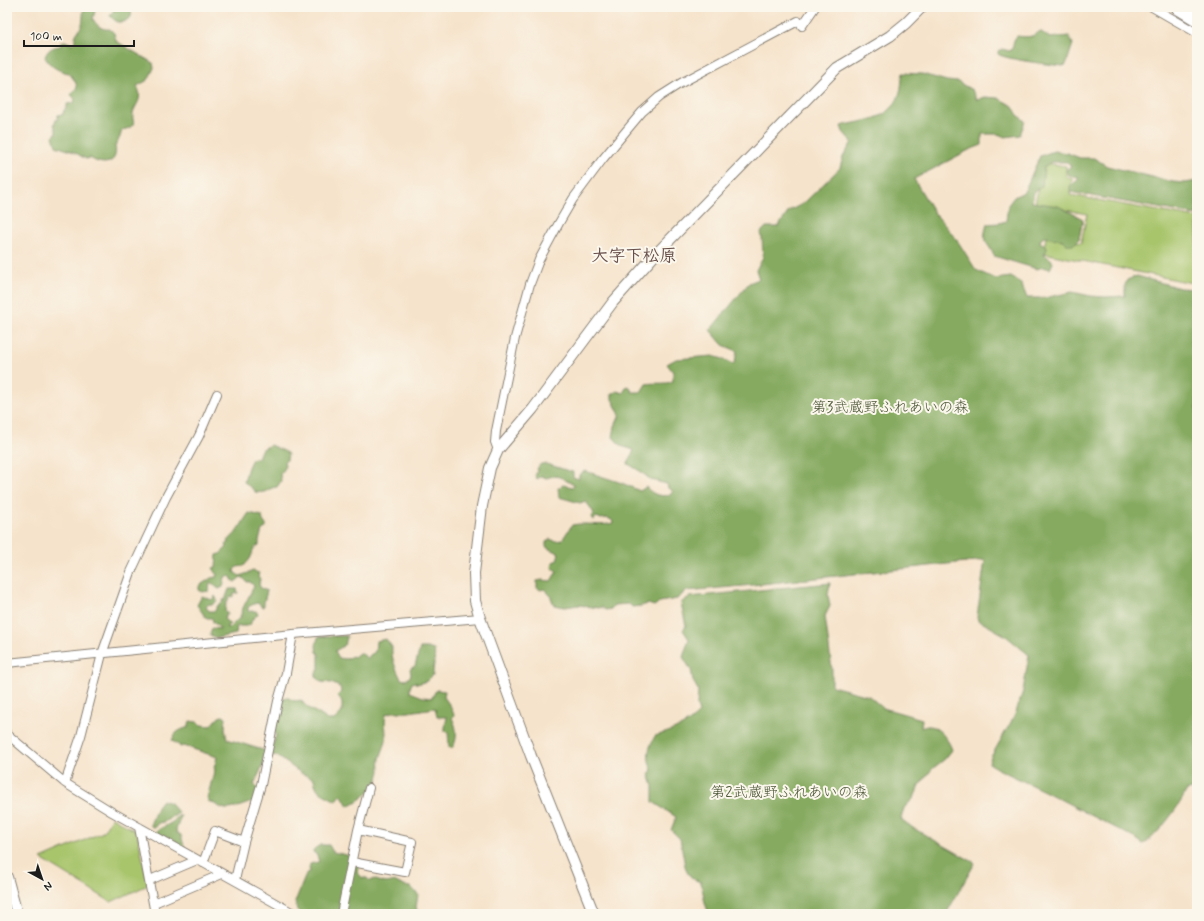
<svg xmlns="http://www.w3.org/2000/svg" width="1204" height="921" font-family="Mynerve,'Klee One',sans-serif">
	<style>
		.green { fill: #a8c56c; stroke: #627044 }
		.forest { fill: #86aa60; stroke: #51633e }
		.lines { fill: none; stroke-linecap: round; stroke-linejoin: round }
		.minor-casing { stroke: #898074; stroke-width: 10 }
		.tertiary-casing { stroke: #898074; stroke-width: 12 }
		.motorway-casing { stroke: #898074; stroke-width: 17 }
		.minor { stroke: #fff; stroke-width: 8 }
		.tertiary { stroke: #fff; stroke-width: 10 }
		.motorway { stroke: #fff; stroke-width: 15 }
		.labels { text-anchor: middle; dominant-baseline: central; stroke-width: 4; stroke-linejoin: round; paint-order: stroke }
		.park-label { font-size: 15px; fill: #4d5738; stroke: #fbf7ec }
		.quarter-label { font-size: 17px; font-weight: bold; fill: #684f4c; stroke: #fbf7ec }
	</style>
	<rect width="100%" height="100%" fill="#fbf7ec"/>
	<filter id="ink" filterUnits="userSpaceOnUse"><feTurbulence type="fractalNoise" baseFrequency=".025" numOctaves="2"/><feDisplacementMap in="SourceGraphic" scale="8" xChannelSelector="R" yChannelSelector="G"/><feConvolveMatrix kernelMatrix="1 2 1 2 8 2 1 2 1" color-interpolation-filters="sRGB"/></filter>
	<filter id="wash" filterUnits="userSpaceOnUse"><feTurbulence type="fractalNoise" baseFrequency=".012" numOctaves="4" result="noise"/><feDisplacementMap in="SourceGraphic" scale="16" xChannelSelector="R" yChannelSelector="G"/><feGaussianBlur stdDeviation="0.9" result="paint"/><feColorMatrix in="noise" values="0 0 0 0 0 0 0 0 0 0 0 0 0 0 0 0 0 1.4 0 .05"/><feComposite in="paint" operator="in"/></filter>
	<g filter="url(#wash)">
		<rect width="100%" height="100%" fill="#f6e3cb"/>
		<path class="green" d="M 1043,163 L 1066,166 L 1066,176 L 1072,179 L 1070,195 L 1197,218 L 1197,284 L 1043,253 L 1046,237 L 1081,243 L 1087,214 L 1035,204 Z
			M 112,817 L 137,832 L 148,885 L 111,902 L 41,859 L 103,832 Z"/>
		<path class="forest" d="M 84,7 L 96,7 L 93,19 C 97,26 102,30 110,29 L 114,33 L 116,41 L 153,63 L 154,68 L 148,80 L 137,86 C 146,104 128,106 134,123 C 131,128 127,129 122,130 L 120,137 L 115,146 C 119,164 103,167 90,158 L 86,159 L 74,152 L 56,146 L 53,136 L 56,133 L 56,129 L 54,125 L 56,120 L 57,120 L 58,115 L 63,114 L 64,110 L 67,108 L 67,104 L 74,103 L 75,99 L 71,95 L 77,87 L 75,81 L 69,73 C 60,72 49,66 45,57 C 47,50 53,46 61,46 L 61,42 L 65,41 L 72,44 L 75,41 C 74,33 80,31 82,24 C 83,21 83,11 84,7 Z
			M 112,7 L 132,7 L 131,17 L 124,22 L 117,22 L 110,16 L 114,10 Z
			M 1040,31 L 1050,38 L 1069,36 L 1073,44 L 1066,65 L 1063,66 C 1052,65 1003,59 998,54 L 998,51 L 1002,49 L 1010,51 C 1015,46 1011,42 1017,36 C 1026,37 1033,38 1040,31 Z
			M 903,73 L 922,74 L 947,81 L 958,82 L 972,90 L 977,100 L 985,97 L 998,98 L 1013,106 L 1017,114 L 1025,121 L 1020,135 L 1005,137 L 998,134 L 982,134 L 982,145 L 969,150 L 914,179 L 933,211 L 957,240 L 976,270 L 995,279 L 1011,277 L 1021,283 L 1027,298 L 1044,298 L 1072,292 L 1091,296 L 1105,297 L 1125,296 L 1125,285 L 1127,280 L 1137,276 L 1180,288 L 1197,289 L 1197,793 L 1196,794 L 1191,789 L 1186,791 C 1183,802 1154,840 1143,844 L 1135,838 L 1044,791 L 1000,770 L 989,763 L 991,757 L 1015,715 L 1023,691 L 1029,655 L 1006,636 L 978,620 L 977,617 L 985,560 L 743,586 L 686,591 L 677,599 L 660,602 L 654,606 L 648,604 L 641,606 L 632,607 L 629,604 L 614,605 L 611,609 L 605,610 L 602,607 L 599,608 L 579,605 L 565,607 L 554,605 L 550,595 L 544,589 L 541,590 L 537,588 L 537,581 L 542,580 L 551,581 L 557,571 L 552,568 L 553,562 L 557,560 L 559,553 L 546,547 L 546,542 L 550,539 L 555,541 L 562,540 L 572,525 C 586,522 600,527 613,523 L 612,520 L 607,518 L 601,519 L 597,517 L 593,520 L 591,518 L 594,514 C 592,508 588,506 586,501 L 580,503 L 559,497 L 558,488 L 563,485 L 573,487 L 575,485 C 562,480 561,473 546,478 L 542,476 L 537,479 L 535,476 C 537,472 537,466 541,464 C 545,462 567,471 573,472 L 573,477 L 579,479 L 579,475 L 585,471 L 622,483 L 640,491 L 646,487 C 653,495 660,497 670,495 L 673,491 L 668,488 L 667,484 L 651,480 L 640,471 L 628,464 L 634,450 L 621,446 L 613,437 L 615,426 L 620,415 L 612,399 L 612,394 L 617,391 L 623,393 L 627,386 L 630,387 L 632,392 L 641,392 L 646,384 C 655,382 665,385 673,381 L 673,372 L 667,364 L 676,359 L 713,356 L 723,359 L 732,364 L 735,362 L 737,351 L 723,345 L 710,330 L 749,283 L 759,279 L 756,270 L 763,257 C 762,248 763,240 761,232 L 766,227 L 778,227 L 789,211 L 804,203 L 840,168 L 843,157 L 852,142 L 843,132 L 841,126 C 863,120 890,121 899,95 C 902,88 901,81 903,73 Z
			M 1054,151 L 1067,153 L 1080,158 L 1094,158 L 1107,166 L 1173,182 L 1185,183 L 1197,181 L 1197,215 L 1070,192 L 1070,186 L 1078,180 L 1078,176 L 1072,177 L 1068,174 L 1066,170 L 1071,166 L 1067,162 L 1051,162 L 1044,167 L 1042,186 L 1034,192 L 1032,202 L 1058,206 L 1083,219 L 1079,239 L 1073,245 C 1068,245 1066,244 1063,240 L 1044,237 L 1040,240 L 1041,243 L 1046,245 L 1047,249 L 1044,255 L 1051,259 L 1053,263 L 1050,269 L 1043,267 L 1037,269 L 994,256 C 987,239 981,245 987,224 L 999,223 L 1006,221 L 1008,205 L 1014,197 L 1024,192 L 1040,156 Z
			M 270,445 L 284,451 L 288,454 L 287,460 L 284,462 C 286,468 284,470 280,474 L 281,481 L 277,487 C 266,488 269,494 255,492 C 252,487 247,486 244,482 C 246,474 248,464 253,458 L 258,458 L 261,450 Z
			M 249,513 L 262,516 L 263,521 L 266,525 L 266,528 L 262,530 L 259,541 L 259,545 C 253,548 253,551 251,557 C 250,560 246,563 244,566 L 237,567 L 234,570 L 235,573 L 240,576 L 253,571 L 259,573 L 258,576 L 260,579 L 259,585 L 261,588 L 267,591 L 264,602 L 264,605 L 263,607 L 261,607 L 260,604 L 256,603 L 248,607 L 248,610 L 249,612 L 251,611 L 256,611 L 258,614 L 252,620 L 250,625 L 247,626 L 237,626 L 236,634 L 217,638 L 210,635 L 212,628 L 221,629 L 213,622 L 212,618 L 206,618 L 197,605 L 202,596 L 212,600 L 215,596 L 217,600 C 215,604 213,605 209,604 L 206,607 L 209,611 L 215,611 L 218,605 L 220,605 L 222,603 L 223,600 L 225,600 L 229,589 L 237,589 L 238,593 L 234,594 L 233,597 L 230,596 L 226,604 L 225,612 L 229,614 L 226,615 L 224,619 L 230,624 L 226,627 L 229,628 L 237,620 L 241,618 L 240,615 L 242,614 L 241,612 L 254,586 L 250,582 L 247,582 L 243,578 L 241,577 L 235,582 L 233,581 L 231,577 L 228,576 L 225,577 L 223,587 L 219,589 C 215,587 214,584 210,582 L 209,591 L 202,592 L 199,590 L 199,586 L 211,578 L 216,577 L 217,574 L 213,568 L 216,567 L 217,555 L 220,554 L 227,547 L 226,544 L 229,543 L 228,541 C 231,537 235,535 237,531 C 242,525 244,519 249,513 Z
			M 830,583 L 828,595 L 830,606 L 825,616 L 832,670 L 832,686 L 869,696 L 883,708 L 922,719 L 921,728 C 923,727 926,726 928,726 C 938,725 950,742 952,750 L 945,759 L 932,769 L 919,786 L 914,798 L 904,808 L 901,819 L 913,828 L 975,863 L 946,914 L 709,914 L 705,903 L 701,882 L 695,880 L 688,874 L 685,866 L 680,839 L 671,830 L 676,817 L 653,802 L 653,786 L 649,774 L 652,770 C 646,756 648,749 655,736 C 672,731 687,726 699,713 L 697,705 L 698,690 L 693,681 L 691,670 L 683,657 L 689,639 L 683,630 L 686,626 L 681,603 L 689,597 Z
			M 328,636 L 347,636 C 346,646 343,646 335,651 L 339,658 L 346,659 L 352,656 L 354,657 L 359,653 L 362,653 L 367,659 L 370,655 L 375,652 L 376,641 L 386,639 L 392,647 C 391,658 396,669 401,679 L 405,680 L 409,678 L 411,674 L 410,669 L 415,666 L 420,648 L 427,648 L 434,650 C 436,659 433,666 433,675 L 427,681 L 417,684 L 416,682 L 412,683 L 410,688 L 410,692 L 423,697 L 432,698 L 436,690 L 445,691 L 444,697 L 451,707 L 454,715 L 452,718 C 457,726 459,741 451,749 L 449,747 L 448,732 L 445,731 L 445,727 L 447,717 L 437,717 L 435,708 C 426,709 418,711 409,712 C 400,713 396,710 386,714 C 384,722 386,727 386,735 C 387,743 382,751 380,759 C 379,763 380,767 380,771 C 377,788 363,799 348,806 L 343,797 L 341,795 L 336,801 C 325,794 316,794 314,779 L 301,773 L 277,756 L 272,755 C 262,763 260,773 254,784 L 259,791 L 253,802 C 244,804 234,810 225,809 C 220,808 214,803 208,801 L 207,798 L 215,769 L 214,768 L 217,757 L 184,746 L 180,747 L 178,744 L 172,741 C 175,731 180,730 189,727 L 189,724 L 190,721 L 197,722 L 201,725 L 211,726 L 219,717 L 222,716 L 226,717 L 225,729 L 227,739 L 263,750 L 272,750 C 273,737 281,737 270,725 L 283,699 L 286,697 L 295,701 L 301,700 C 308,711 318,711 327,720 L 334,720 L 342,712 L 342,703 L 338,695 L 341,692 L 340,687 L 331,683 L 321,682 L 316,676 L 316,673 L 319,669 L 319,654 L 317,652 L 316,646 L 318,637 Z
			M 162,800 L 170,803 L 179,813 L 164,822 L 158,823 L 155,827 L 152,827 L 150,825 L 158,805 Z
			M 178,816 L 181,816 L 176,830 L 177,833 L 181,835 L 184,846 L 183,848 L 156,832 C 161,826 173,825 178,816 Z
			M 320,845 L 329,845 L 333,852 L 351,856 L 359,867 L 357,873 L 363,878 L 367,878 L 370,881 L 375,879 C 381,883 387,884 394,881 L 404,886 L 410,887 L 418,894 L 416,908 L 420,914 L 303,914 L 297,911 L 295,902 L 305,877 L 307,873 L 310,872 L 310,871 L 309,869 L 310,864 L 318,862 L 319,861 L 316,854 L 313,852 L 314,849 Z"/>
	</g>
	<g filter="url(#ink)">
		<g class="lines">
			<defs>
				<path id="minor" d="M 1152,7 L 1197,33
					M 802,26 L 815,7
					M 498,450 L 495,442 L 496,431 L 515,338 L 530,284 L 539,260 L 559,223 L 573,199 L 602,160 L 631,125 L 642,112 L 659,97 L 681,83 L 798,21
					M 7,663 L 293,634 L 480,618
					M 7,734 L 65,783 L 112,812 L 295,914
					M 65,783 L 81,736 L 102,654 L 131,572 L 166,497 L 199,436 L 217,394
					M 139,827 L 155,914
					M 352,862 L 405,872 L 412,842 L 358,830
					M 203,863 L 215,831 L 244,842
					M 150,880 L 197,860
					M 235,880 L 244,842 L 261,785 L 278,701 L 286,673 L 293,634
					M 154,903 L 222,874
					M 341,914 L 358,830 L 369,788"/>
				<path id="tertiary" d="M 7,877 L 17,914
					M 594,914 L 531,756 L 480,618 L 475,601 L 474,573 L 482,506 L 490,468 L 498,450 L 533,409 L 613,302 L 654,256 L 837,68 L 890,36 L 906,23 L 922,7"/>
				<path id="motorway" d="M 1179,7 L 1197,18"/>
			</defs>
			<use href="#minor" class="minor-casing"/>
			<use href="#tertiary" class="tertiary-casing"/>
			<use href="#motorway" class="motorway-casing"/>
			<use href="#minor" class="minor"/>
			<use href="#tertiary" class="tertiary"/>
			<use href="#motorway" class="motorway"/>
		</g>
	</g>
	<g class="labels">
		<g class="park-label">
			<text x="890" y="408">第3武蔵野ふれあいの森</text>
			<text x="789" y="793">第2武蔵野ふれあいの森</text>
		</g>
		<g class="quarter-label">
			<text x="634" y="256">大字下松原</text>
		</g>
	</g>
	<rect width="1204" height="921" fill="none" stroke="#fbf7ec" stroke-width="24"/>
	<g transform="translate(42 879) rotate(140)" stroke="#fbf7ec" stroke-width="3" paint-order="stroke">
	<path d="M0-3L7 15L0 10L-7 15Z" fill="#1c1c1c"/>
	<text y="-6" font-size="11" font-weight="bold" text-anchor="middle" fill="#1c1c1c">N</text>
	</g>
	<path d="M24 40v6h110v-6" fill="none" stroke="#1c1c1c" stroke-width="2"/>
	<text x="30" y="40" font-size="12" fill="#1c1c1c" stroke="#fbf7ec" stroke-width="3" paint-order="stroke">100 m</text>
</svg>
